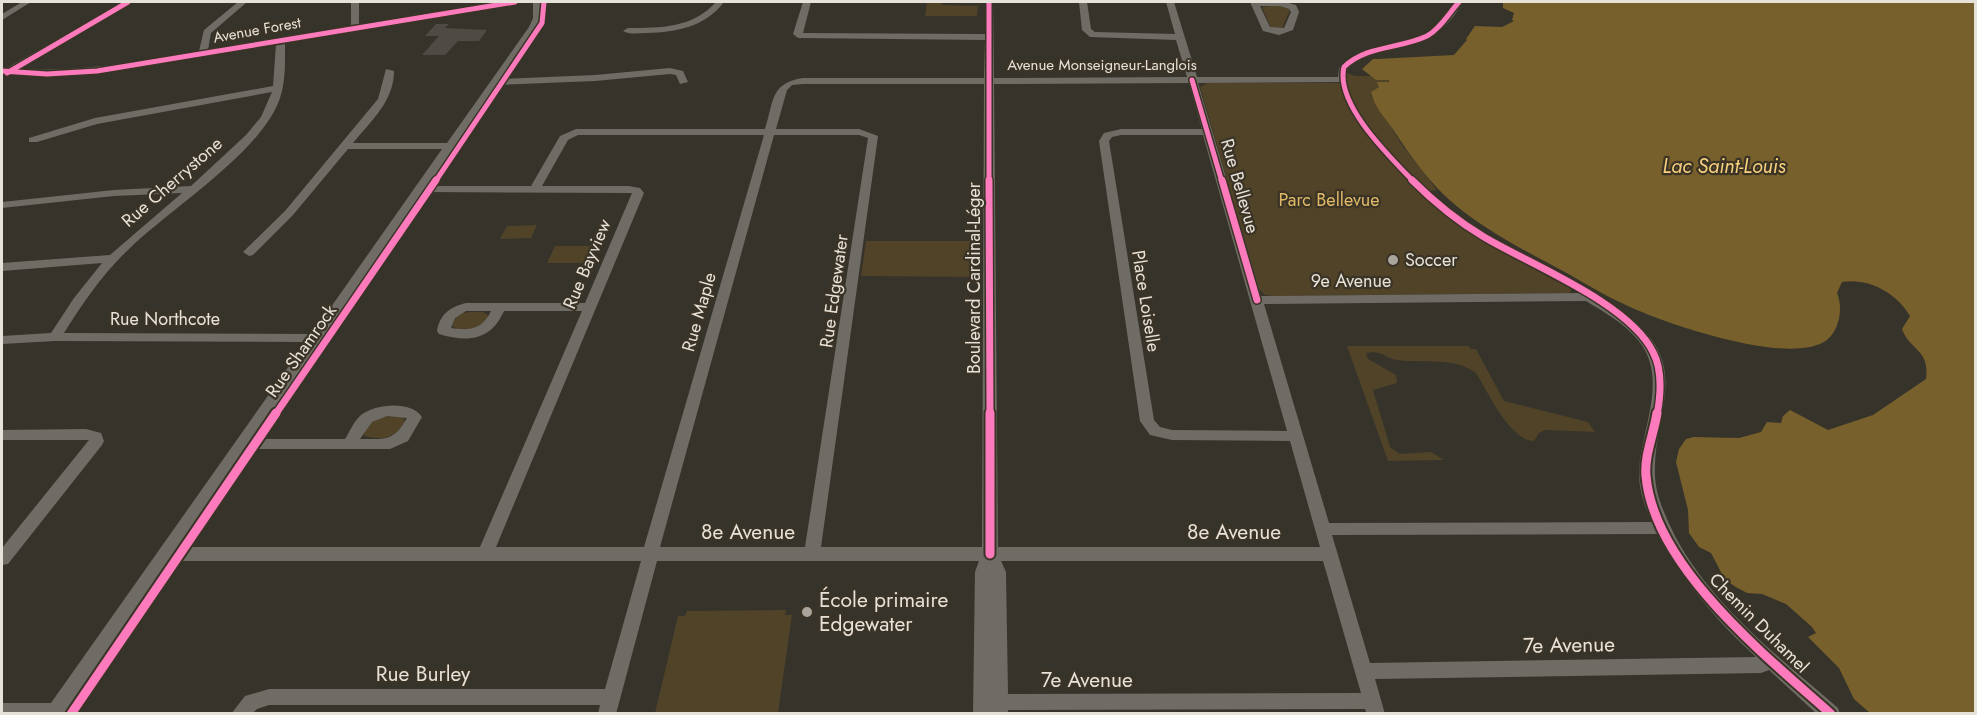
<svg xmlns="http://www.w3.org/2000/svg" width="1977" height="715" font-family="Jost,sans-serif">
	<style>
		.green { fill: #504328 }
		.water { fill: #77602b }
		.building { fill: #4e4b44 }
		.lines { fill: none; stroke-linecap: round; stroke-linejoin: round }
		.minor { fill: #6f6c66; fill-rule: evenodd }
		.cycleway-far2-casing { stroke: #3b3426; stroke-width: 8 }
		.cycleway-far1-casing { stroke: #3b3426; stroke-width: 10 }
		.cycleway-casing { stroke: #3b3426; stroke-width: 13 }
		.cycleway-far2 { stroke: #fd7abc; stroke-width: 5 }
		.cycleway-far1 { stroke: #fd7abc; stroke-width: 7 }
		.cycleway { stroke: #fd7abc; stroke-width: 9 }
		.poi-dot { fill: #a9a59c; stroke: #3b3426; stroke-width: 2 }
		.labels { text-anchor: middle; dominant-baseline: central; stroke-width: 4.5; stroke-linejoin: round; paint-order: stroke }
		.far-street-label { font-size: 15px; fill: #e7e2d9; stroke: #3b3426 }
		.street-label { font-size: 18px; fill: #e7e2d9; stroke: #3b3426 }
		.park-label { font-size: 18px; fill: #dfb966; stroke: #3b3426 }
		.poi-label { font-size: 18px; fill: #e7e2d9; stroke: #3b3426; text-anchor: start }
		.water-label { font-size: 20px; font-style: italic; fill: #f8d17e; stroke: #3b3426 }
		.near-street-label { font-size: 21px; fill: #e7e2d9; stroke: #3b3426 }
		.near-poi-label { font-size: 21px; fill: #e7e2d9; stroke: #3b3426; text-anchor: start }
	</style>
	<rect width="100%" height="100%" fill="#36332b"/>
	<path class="green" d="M 927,2 L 942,2 L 942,5 L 978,6 L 977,16 L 925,16 Z
		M 1279,5 L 1290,10 L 1282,28 L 1271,28 L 1262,7 Z
		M 1347,73 L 1355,76 L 1373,76 L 1376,80 L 1388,80 L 1390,82 L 1372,91 L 1371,96 L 1402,145 L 1437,190 L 1421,193 C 1464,235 1519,261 1571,289 L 1570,293 L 1273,296 L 1265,295 L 1259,289 L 1200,87 L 1207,83 L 1347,83 Z
		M 537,225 L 531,238 L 500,239 L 507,226 Z
		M 866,241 L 975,241 L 975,277 L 861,276 Z
		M 555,246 L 595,246 L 587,263 L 547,263 Z
		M 483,312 L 489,316 C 481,329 465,334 452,326 C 456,310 468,312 483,312 Z
		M 1347,346 L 1469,346 L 1471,349 L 1476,349 L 1504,401 L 1588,422 L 1595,432 L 1545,430 L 1539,433 L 1534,441 C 1509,440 1488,392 1476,373 C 1453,356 1423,364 1397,360 C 1384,358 1383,350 1366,353 L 1368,359 L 1396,375 L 1397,383 L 1373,390 L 1390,447 L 1400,454 L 1431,452 L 1444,460 L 1388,461 Z
		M 384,416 L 403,417 L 405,422 C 394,438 385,441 365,436 L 363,432 L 369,422 Z
		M 786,610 L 785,615 L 792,615 L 778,713 L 655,713 L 678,616 L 685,616 L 687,611 Z"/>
	<path class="water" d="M 1496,2 L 1975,2 L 1975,713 L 1870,713 L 1854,699 L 1839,668 L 1808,637 L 1816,633 L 1812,627 L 1786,604 L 1762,594 L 1747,593 L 1734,586 L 1724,578 L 1711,553 L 1699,547 L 1689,533 L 1688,510 L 1676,462 L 1679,449 L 1686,439 L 1694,437 L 1739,438 L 1761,432 L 1767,422 L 1781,423 L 1783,416 L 1790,410 L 1828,430 L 1873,415 L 1926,379 C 1930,349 1910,351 1902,329 L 1910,316 C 1896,293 1870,278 1842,282 L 1837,293 C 1843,307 1840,328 1828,339 C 1794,368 1666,324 1628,306 C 1605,296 1585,283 1563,271 C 1537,257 1509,243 1484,226 C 1442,199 1421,172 1394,131 C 1386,119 1374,107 1371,92 L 1379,87 L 1377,82 L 1389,82 L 1389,80 L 1376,80 L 1362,69 L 1373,59 L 1377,59 L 1454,55 L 1467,40 L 1466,39 L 1475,26 L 1502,27 L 1514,21 L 1512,20 L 1514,13 L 1503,8 L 1503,3 Z"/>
	<path class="building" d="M 436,24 L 449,24 L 445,28 L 487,30 L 479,41 L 458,41 L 445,55 L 422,55 L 439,36 L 425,36 Z"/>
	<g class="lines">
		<path class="minor" d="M 22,2 L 31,2 L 2,20 L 2,14 Z
			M 123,2 L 132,2 L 19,69 C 80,73 139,61 199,51 L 204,30 L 238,2 L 247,2 L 211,33 L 208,50 L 351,26 L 351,2 L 359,2 L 359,25 L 502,2 L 519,2 L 515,5 L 285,43 C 285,60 286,80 280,98 C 262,152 170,209 129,249 C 103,273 83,303 64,333 L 312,334 L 442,149 L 348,149 L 293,215 L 253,255 L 249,256 L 243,252 L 285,211 L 378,99 L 386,69 L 394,71 C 394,101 371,121 353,143 L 447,143 L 529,27 L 533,18 L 533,2 L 541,2 L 541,18 L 537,27 L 502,79 L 595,75 L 670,68 L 683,71 L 688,82 L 680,84 L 676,75 L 670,74 L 595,81 L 498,85 L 428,186 L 531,186 L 560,136 L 576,129 L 765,129 C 774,101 770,83 803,78 L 984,78 L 985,40 L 798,38 L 793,34 L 803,2 L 811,2 L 803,33 L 985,34 L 985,2 L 993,2 L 994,78 L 1187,77 L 1176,40 L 1090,37 L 1082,30 L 1079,2 L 1087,2 L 1091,29 L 1095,32 L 1175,34 L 1166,2 L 1174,2 L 1197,77 L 1338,77 L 1339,68 C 1365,40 1396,51 1426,33 C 1438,25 1446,12 1455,2 L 1463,2 C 1454,18 1438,36 1420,42 C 1394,52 1367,49 1347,70 L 1346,82 L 1198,83 L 1261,296 L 1589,293 C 1603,297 1616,308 1628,317 C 1694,365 1652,415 1655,476 C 1656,498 1666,517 1675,536 C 1712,606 1780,658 1838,708 L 1840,714 L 1817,714 L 1769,670 L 1761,673 L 1375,679 L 1385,714 L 1367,714 L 1365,709 L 1008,710 L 1008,714 L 973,714 L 975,572 L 979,561 L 657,561 L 616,714 L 598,714 L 600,705 L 269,705 L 257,709 L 252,714 L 231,714 L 245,696 L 269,689 L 605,689 L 641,561 L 170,561 L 65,714 L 2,714 L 2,703 L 51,703 L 306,342 L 55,341 L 2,344 L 2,336 L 51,333 L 74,298 L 102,263 L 2,271 L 2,263 L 110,255 L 182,193 L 114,196 L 2,208 L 2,202 L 114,190 L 191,186 L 246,135 L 261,117 L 272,92 L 97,124 L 37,142 L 29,142 L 29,138 L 95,118 L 273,86 L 276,44 L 97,74 L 47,77 L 2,74 L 2,68 L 7,68 ZM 1189,83 L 1202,129 L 1121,129 L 1104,133 L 1099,141 L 1140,421 L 1150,435 L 1172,440 L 1290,441 L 1320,547 L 998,547 L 994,84 ZM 803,84 L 984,84 L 982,547 L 821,547 L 878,136 L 859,129 L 776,129 L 787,90 L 792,85 ZM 578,135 L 764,135 L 644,547 L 496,547 L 644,193 L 640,188 L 629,186 L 542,186 L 568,140 ZM 774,135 L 859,135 L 868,138 L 805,547 L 660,547 ZM 1121,135 L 1203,135 L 1287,431 L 1172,430 L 1160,427 L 1154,420 L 1109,141 L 1112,137 ZM 424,192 L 632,193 L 585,303 L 466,303 C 450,307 440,314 437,331 L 439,334 C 469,343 491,340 504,311 L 582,311 L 480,547 L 179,547 L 247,449 L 390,449 L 408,441 L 422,417 C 411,400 375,404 361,415 C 354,421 350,431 345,439 L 254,439 ZM 1586,301 C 1604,312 1624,323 1638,340 C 1670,378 1640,431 1639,473 C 1639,491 1645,507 1652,522 L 1329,523 L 1264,304 ZM 466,311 L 491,311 C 483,329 470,331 451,328 L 455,318 ZM 387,416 L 407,418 C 393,442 386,439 360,439 L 372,422 ZM 1659,534 C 1682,581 1718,622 1756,657 L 1370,663 L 1332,535 ZM 1001,561 L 1323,561 L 1361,693 L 1008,694 L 1006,572 Z
			M 716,2 L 724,2 C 705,27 677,32 647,33 C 639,33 630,35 623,31 L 628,28 C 661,28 693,28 716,2 Z
			M 1250,2 L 1285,2 L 1296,5 L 1299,12 L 1293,30 L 1279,35 L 1263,31 ZM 1260,6 L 1280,6 L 1289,9 L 1291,12 L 1284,28 L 1270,27 Z
			M 86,429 L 101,433 L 104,441 L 102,445 L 8,564 L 2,565 L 2,548 L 89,440 L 2,440 L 2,430 Z"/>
		<defs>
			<path id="cycleway-far2" d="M 989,2 L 989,182
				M 2,71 L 47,74 L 97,71 L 515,2
				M 7,73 L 128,2
				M 1192,80 L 1222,182
				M 435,182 L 542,23 L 544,2
				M 1414,182 C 1389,156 1335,104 1344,67 C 1367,45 1400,49 1427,36 C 1440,29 1449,13 1459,2"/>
			<path id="cycleway-far1" d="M 989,180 L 990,415
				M 1222,180 L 1257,300
				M 1412,180 C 1434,202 1457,221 1484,237 C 1531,265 1629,303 1653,352 C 1663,371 1661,394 1657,415
				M 275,415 L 436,180"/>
			<path id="cycleway" d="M 990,413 L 990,554
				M 1657,413 C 1654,433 1644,456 1646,476 C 1654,567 1767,657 1831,714
				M 71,714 L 276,413"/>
		</defs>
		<use href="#cycleway-far2" class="cycleway-far2-casing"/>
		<use href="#cycleway-far1" class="cycleway-far1-casing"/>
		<use href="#cycleway" class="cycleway-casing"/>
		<use href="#cycleway-far2" class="cycleway-far2"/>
		<use href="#cycleway-far1" class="cycleway-far1"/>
		<use href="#cycleway" class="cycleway"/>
	</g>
	<g class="poi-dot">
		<circle cx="1393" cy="260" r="6"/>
		<circle cx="807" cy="612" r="6"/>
	</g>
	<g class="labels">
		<g class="far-street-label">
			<text transform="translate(257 30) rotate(-10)">Avenue Forest</text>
			<text x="1102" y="65">Avenue Monseigneur-Langlois</text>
		</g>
		<g class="street-label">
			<text transform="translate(172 182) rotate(-41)">Rue Cherrystone</text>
			<text transform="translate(1240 186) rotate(74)">Rue Bellevue</text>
			<text transform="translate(587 264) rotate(-67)">Rue Bayview</text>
			<text transform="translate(974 278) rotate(-90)">Boulevard Cardinal-Léger</text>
			<text x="1351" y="281">9e Avenue</text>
			<text transform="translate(834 291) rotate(-82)">Rue Edgewater</text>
			<text transform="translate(1146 301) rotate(81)">Place Loiselle</text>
			<text transform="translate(699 312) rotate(-74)">Rue Maple</text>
			<text x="165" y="319">Rue Northcote</text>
			<text transform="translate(301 351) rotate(-55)">Rue Shamrock</text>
			<text transform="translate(1759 623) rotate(45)">Chemin Duhamel</text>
		</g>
		<g class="park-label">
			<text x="1329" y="200">Parc Bellevue</text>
		</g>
		<g class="poi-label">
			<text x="1405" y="260">Soccer</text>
		</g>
		<g class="water-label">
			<text x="1724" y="166">Lac Saint-Louis</text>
		</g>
		<g class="near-street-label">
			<text x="748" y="532">8e Avenue</text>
			<text x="1234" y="532">8e Avenue</text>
			<text transform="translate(1569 645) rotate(-1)">7e Avenue</text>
			<text x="423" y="674">Rue Burley</text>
			<text x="1087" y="680">7e Avenue</text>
		</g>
		<g class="near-poi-label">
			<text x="819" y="600">École primaire<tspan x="819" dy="24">Edgewater</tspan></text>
		</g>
	</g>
	<rect width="1977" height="715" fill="none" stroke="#e7e2d9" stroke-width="6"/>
</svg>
